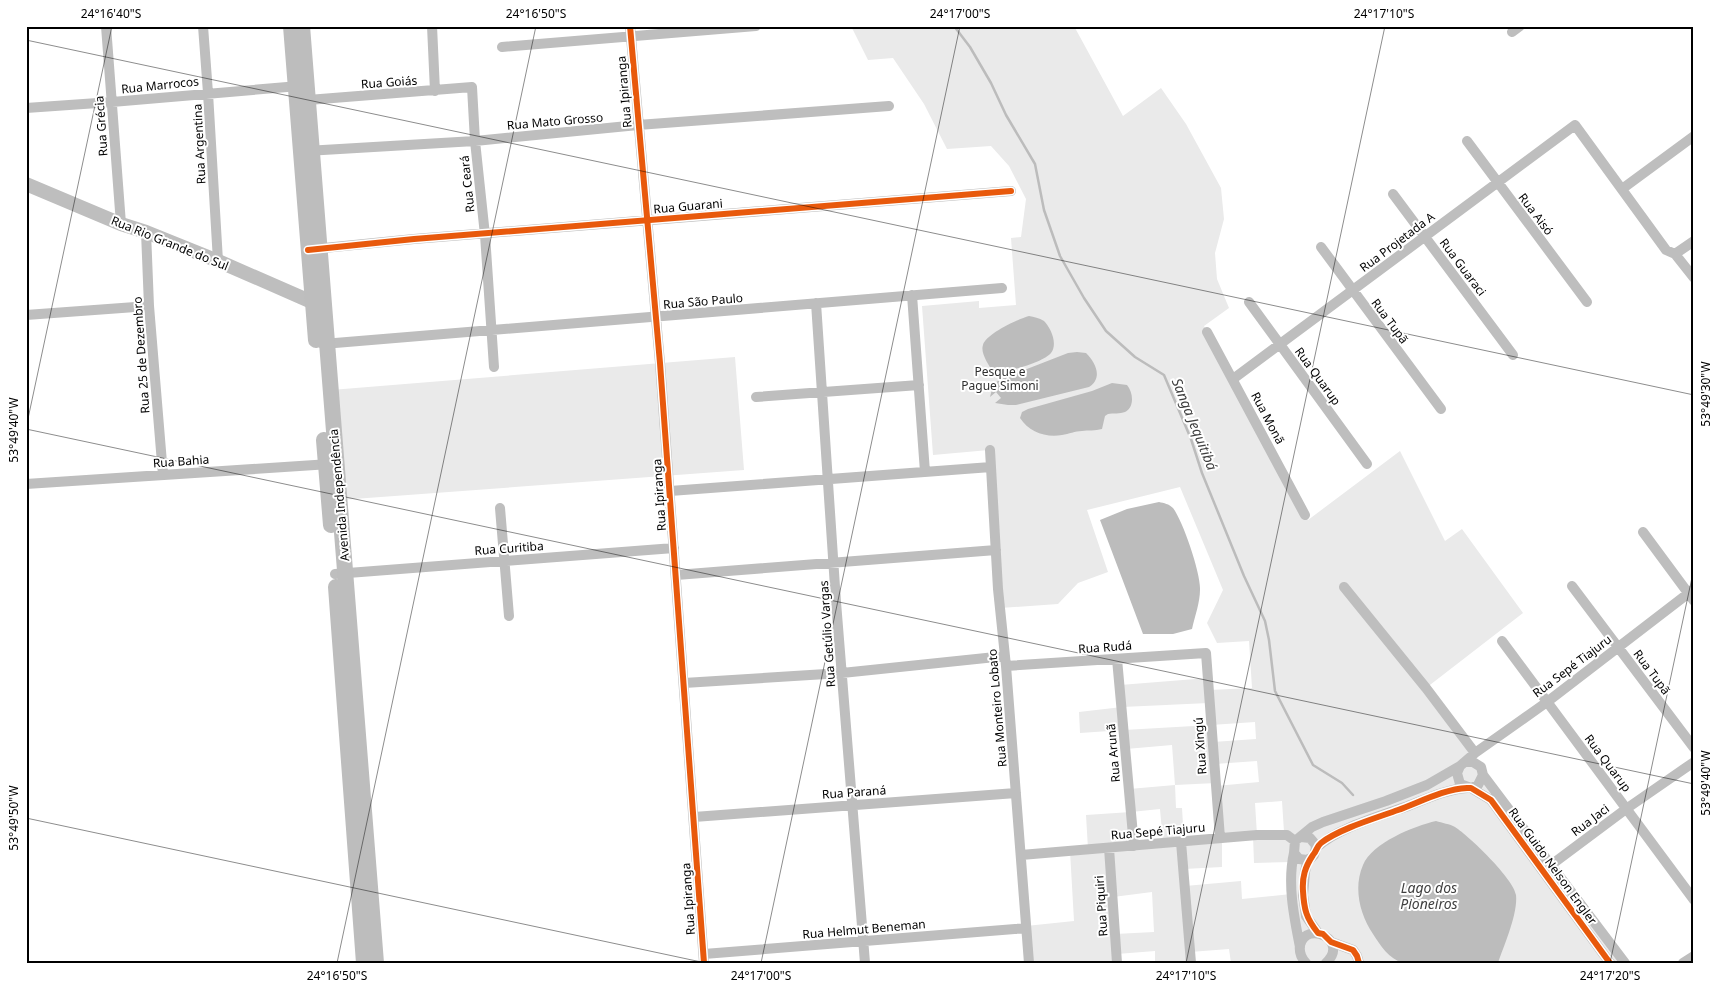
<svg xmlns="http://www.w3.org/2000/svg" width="1720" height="989" font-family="'Noto Sans',sans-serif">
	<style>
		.green { fill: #eaeaea; fill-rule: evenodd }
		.water { fill: #bcbcbc }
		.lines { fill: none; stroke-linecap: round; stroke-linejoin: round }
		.stream { stroke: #bcbcbc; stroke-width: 2.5 }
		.minor { stroke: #bebebe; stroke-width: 10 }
		.tertiary { stroke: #bebebe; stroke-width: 14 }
		.primary { stroke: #bdbdbd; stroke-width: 16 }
		.cycleway-casing { stroke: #fff; stroke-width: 9 }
		.cycleway { stroke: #e8590c; stroke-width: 6 }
		.ticks { fill: none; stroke: #000; stroke-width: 1; stroke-opacity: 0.45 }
		.labels { text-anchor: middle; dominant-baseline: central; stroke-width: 4; stroke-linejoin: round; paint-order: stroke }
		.street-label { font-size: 12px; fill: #000; stroke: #fff }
		.park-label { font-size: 12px; fill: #2f2f2f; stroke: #fff }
		.water-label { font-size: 14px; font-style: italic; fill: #404040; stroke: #fff }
		.neatline { fill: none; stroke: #000; stroke-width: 2 }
		.ticks-label { font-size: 12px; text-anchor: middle; fill: #000 }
	</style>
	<rect width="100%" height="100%" fill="#fff"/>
	<path class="green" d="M 851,26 L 1074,26 L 1123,116 L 1161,88 L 1186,124 L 1221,188 L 1224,219 L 1215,253 L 1217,279 L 1229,308 L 1204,326 L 1308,520 L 1400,451 L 1445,541 L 1462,529 L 1523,613 L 1426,688 L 1475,753 L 1473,762 L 1625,963 L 1231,963 L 1229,949 L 1190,952 L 1191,963 L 1155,963 L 1155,951 L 1117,954 L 1117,961 L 1029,963 L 1026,926 L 1074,921 L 1070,851 L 1088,849 L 1086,815 L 1131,812 L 1129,789 L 1175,785 L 1172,745 L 1126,749 L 1124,730 L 1080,733 L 1079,712 L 1122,707 L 1120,685 L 1208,678 L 1209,690 L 1252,688 L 1249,641 L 1217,643 L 1207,623 L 1223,590 L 1180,487 L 1087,510 L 1108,572 L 1078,583 L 1058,604 L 1000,608 L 989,450 L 933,455 L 922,306 L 979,301 L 979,308 L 1016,305 L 1011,238 L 1021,237 L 1026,199 L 1009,166 L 991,146 L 947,149 L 924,104 L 893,58 L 868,60 ZM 1209,703 L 1211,725 L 1124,730 L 1122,707 ZM 1255,722 L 1256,739 L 1213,742 L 1211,725 ZM 1257,761 L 1259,782 L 1216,786 L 1220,838 L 1184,841 L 1182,808 L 1176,808 L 1175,785 L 1216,783 L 1215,764 ZM 1282,801 L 1284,832 L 1257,835 L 1255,803 ZM 1160,809 L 1163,843 L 1134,846 L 1131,812 ZM 1253,836 L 1254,863 L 1292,862 L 1291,894 L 1242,899 L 1241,881 L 1185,886 L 1184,869 L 1222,867 L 1222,838 ZM 1152,892 L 1154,932 L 1115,934 L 1113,897 Z
		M 735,357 L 744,470 L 340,500 L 331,390 Z"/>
	<path class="water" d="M 1029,316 C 1034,317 1039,318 1044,321 C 1051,328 1058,344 1051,353 C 1044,362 1002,375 992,371 C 989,365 980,353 983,345 C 986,334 1018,319 1029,316 Z
		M 1077,352 L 1086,353 C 1096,363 1103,378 1089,387 L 1016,405 L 1008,405 L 995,403 L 1001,398 L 996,392 L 990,397 L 993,385 L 999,380 L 1068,353 Z
		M 1112,383 L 1127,385 C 1133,392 1135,407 1125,412 C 1120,414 1113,413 1108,414 L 1105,416 L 1102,429 C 1095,431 1088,430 1082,431 C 1075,431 1069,434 1062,435 C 1046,438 1029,432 1020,418 L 1022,412 L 1028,409 L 1092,391 Z
		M 1159,502 C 1164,503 1169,504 1173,508 C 1183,521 1201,574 1200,590 C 1200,602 1195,616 1192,629 L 1173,634 L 1143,634 L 1100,520 L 1127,509 Z
		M 1436,821 C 1442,823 1450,824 1455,827 C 1469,836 1514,879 1516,895 C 1518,914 1504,945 1498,963 C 1475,963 1452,963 1429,963 C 1421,963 1410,965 1403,963 C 1389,959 1380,945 1373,934 C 1360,915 1353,888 1363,865 C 1372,843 1414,826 1436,821 Z"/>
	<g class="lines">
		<path class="stream" d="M 954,26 L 970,47 L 991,83 L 1006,115 L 1035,164 L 1044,210 L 1060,256 L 1084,298 L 1106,331 L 1135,357 L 1164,375 L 1191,439 L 1202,473 L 1244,576 L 1265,621 L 1269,640 L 1275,691 L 1313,765 L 1342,783 L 1353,795"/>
		<path class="minor" d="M 106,26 L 121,224
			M 203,26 L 208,93 L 218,261
			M 432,26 L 435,91
			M 630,26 L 660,363 L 704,963
			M 1512,32 L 1520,26
			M 502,47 L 756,26
			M 308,100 L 472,87 L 475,141 L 485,235 L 494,367
			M 26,108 L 112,102 L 299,86
			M 1467,141 L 1587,302
			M 306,151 L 475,141 L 638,125 L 889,106
			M 1622,189 L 1694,136
			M 1393,194 L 1513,355
			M 146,232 L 149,306 L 163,475
			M 1321,247 L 1441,409
			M 314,249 L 414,239 L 1011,191
			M 1675,254 L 1694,241
			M 912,295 L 925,472
			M 1249,302 L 1367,464
			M 816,303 L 836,602 L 865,963
			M 26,315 L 149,306
			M 1207,332 L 1305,515
			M 323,344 L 1002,288
			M 1233,379 L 1575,125 L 1666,250 L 1675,254 L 1694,278
			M 756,397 L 919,385
			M 990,450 L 998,589 L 1006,666 L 1029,963
			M 26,484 L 330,464
			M 670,491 L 991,467
			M 500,508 L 509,616
			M 1643,532 L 1694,601
			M 335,574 L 674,548
			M 676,575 L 996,550
			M 1572,586 L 1694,748
			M 1344,587 L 1426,688 L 1475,753
			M 1502,641 L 1694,900
			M 1117,659 L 1134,846
			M 1006,666 L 1206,653 L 1220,838
			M 684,683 L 842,673 L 1005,656
			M 1460,766 L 1457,773 L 1460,784 L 1471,788 L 1478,785 L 1483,775 L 1481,767 L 1473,762 L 1465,762
			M 1483,775 L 1625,963
			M 1471,788 L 1491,800 L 1610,963
			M 694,817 L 1016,793
			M 1301,837 L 1310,838 L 1315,844 L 1316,848 L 1314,855 L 1307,862 L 1305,872 L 1303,895 L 1306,916 L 1318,933
			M 1181,842 L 1191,963
			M 1109,848 L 1117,963
			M 1316,848 C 1337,828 1380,816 1408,806 C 1426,799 1447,789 1467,788
			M 1294,853 C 1287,883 1294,917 1300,947
			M 1021,855 L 1257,835 L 1287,835 L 1295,841
			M 1311,858 L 1307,860 L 1299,859 L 1294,853 L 1295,841 L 1312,827 L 1323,822 L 1386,801 L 1427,785 L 1460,766 L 1475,753 L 1547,702 L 1694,589
			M 1551,865 L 1626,809 L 1694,762
			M 1331,942 L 1353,950 L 1357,956 L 1359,963
			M 704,954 L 1026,928
			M 1306,963 C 1301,958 1299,952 1300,945 C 1307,919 1350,941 1326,963
			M 1683,963 L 1694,956"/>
		<path class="tertiary" d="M 26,184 L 121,224 L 146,232 L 218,261 L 321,306"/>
		<path class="primary" d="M 291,26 L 316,340
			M 302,26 L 376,963
			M 324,440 L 331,525
			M 336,587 L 364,963"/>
		<defs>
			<path id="cycleway" d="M 630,26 L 660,363 L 704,963
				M 308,250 L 414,239 L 1011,191
				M 1359,963 L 1357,956 L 1353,950 L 1331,942 L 1323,934 L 1318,933 C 1306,918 1304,909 1303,891 C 1302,877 1305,867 1313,855 C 1317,851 1316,847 1321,843 C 1339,829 1376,818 1398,810 C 1420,802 1444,789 1467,788 L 1471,788 L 1491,800 L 1610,963"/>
		</defs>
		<use href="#cycleway" class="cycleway-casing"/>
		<use href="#cycleway" class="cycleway"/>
	</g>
	<path class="ticks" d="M 26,40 L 1694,395M 26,428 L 112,26M 26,429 L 1694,784M 26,818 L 706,963M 337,963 L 536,26M 761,963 L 960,26M 1186,963 L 1385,26M 1610,963 L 1694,568"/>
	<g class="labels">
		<g class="street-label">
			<text transform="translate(389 82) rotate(-4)">Rua Goiás</text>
			<text transform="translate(160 85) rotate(-6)">Rua Marrocos</text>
			<text transform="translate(624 92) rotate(-95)">Rua Ipiranga</text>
			<text transform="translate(555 121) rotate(-5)">Rua Mato Grosso</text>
			<text transform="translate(101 126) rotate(-94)">Rua Grécia</text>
			<text transform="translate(199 144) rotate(-93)">Rua Argentina</text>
			<text transform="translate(467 184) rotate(-96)">Rua Ceará</text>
			<text transform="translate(688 206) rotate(-5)">Rua Guarani</text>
			<text transform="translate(1536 214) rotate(53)">Rua Aisó</text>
			<text transform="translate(1397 242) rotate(-37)">Rua Projetada A</text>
			<text transform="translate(170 243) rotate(22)">Rua Rio Grande do Sul</text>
			<text transform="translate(1463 267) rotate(53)">Rua Guaraci</text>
			<text transform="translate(703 301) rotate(-5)">Rua São Paulo</text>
			<text transform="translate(1390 321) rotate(53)">Rua Tupã</text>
			<text transform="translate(141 355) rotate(-94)">Rua 25 de Dezembro</text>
			<text transform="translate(1318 376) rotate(54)">Rua Quarup</text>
			<text transform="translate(1268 418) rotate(62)">Rua Monã</text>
			<text transform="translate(181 461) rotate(-4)">Rua Bahia</text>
			<text transform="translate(339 495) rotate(-95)">Avenida Independência</text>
			<text transform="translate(659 495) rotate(-94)">Rua Ipiranga</text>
			<text transform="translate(509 548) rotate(-4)">Rua Curitiba</text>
			<text transform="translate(827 634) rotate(-94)">Rua Getúlio Vargas</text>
			<text transform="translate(1105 647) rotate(-4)">Rua Rudá</text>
			<text transform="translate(1572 666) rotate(-37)">Rua Sepé Tiajuru</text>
			<text transform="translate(1652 672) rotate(53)">Rua Tupã</text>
			<text transform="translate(997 708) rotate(-95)">Rua Monteiro Lobato</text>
			<text transform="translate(1200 746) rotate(-94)">Rua Xingú</text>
			<text transform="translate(1113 753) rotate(-95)">Rua Arunã</text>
			<text transform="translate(1608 763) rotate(53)">Rua Quarup</text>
			<text transform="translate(854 792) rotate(-4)">Rua Paraná</text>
			<text transform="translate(1590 820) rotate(-37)">Rua Jaci</text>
			<text transform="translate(1158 831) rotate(-5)">Rua Sepé Tiajuru</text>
			<text transform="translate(1553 866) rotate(54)">Rua Guido Nelson Engler</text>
			<text transform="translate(688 899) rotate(-94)">Rua Ipiranga</text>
			<text transform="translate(1101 906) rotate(-94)">Rua Piquiri</text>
			<text transform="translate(864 929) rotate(-5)">Rua Helmut Beneman</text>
		</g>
		<g class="park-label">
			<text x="1000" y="371">Pesque e<tspan x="1000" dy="14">Pague Simoni</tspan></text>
		</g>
		<g class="water-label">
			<text transform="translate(1195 424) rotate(68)">Sanga Jequitibá</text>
			<text x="1429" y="887">Lago dos<tspan x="1429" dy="16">Pioneiros</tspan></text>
		</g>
	</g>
	<rect width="1720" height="989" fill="none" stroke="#ffffff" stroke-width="55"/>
	<rect x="28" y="28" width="1664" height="934" class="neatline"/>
	<g class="ticks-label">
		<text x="111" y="18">24°16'40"S</text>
		<text x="536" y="18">24°16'50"S</text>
		<text x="960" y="18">24°17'00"S</text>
		<text x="1384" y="18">24°17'10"S</text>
		<text transform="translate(1706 394) rotate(-90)" y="4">53°49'30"W</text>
		<text transform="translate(14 430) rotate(-90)" y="4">53°49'40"W</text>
		<text transform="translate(1706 783) rotate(-90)" y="4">53°49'40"W</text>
		<text transform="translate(14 818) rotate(-90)" y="4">53°49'50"W</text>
		<text x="337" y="980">24°16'50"S</text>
		<text x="761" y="980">24°17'00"S</text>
		<text x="1186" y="980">24°17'10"S</text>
		<text x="1610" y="980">24°17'20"S</text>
	</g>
</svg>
